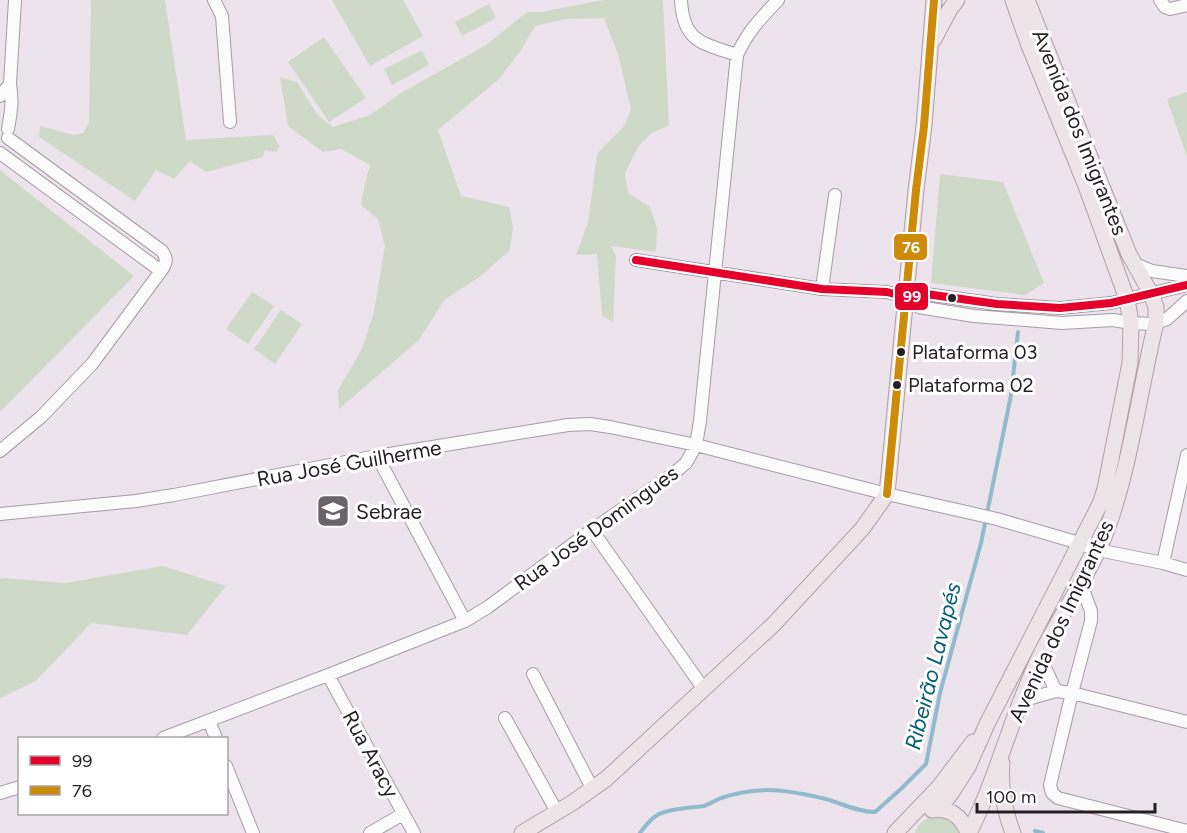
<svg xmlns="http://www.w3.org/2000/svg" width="1187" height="833" font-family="Figtree,sans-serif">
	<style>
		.green { fill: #cedac7 }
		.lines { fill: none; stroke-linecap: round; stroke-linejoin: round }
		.stream { stroke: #91bbcc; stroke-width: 4 }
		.minor-casing { stroke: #a39da3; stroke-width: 14 }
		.major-casing { stroke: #b29ea6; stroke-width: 17 }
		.minor { stroke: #fcfbfc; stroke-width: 12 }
		.major { stroke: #ede4e7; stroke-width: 15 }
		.bus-1-casing { stroke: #fff; stroke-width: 12 }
		.bus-2-casing { stroke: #fff; stroke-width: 12 }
		.bus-1 { stroke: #e4002b; stroke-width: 8 }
		.bus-2 { stroke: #cd8b07; stroke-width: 8 }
		.bus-dot { fill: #241e24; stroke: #fff; stroke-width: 2 }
		.labels { text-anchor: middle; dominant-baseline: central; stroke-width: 6; stroke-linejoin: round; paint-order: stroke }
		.bus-label { font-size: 20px; fill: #241e24; stroke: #fff; text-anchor: start }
		.street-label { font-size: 21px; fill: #241e24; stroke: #fff }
		.poi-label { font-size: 21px; fill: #241e24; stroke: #fff; text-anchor: start }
		.water-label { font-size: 22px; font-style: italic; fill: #005f74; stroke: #fff }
		.line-badge { stroke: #fff; stroke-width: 2 }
		.badge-label { font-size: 16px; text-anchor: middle; font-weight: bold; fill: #fff }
	</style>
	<rect width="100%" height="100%" fill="#ece3ec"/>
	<path class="green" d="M 91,0 L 165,0 L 186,140 L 273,135 L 280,147 L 276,152 L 265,150 L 263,157 L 206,172 L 190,161 L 174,179 L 156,170 L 135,201 L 39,137 L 40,126 L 73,135 L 83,133 L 89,123 Z
		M 332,0 L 403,0 L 423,36 L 370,66 Z
		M 603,0 L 663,0 L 669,126 L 650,134 L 638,147 L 625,173 L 628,193 L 650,207 L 657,228 L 656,252 L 611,246 L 616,256 L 613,322 L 602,316 L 597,254 L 576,255 L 588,223 L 597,154 L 624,126 L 631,109 L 618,54 L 604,18 L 566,19 L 535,26 L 519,53 L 498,80 L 438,130 L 461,196 L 509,207 L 513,227 L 510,250 L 481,276 L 444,300 L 419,340 L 339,409 L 338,390 L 362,349 L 374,312 L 385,246 L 378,219 L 361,205 L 365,183 L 370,165 L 341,149 L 323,152 L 288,126 L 280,77 L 297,82 L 317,114 L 333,127 L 370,115 L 401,93 L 486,45 L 527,12 L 542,12 Z
		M 489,4 L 496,18 L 462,36 L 455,22 Z
		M 324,37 L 366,98 L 329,122 L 288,62 Z
		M 422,50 L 429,65 L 392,85 L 384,69 Z
		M 1187,92 L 1187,157 L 1167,99 Z
		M 0,170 L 134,276 L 0,412 Z
		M 940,174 L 1003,182 L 1044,283 L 1025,295 L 931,283 Z
		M 252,292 L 274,306 L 248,344 L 226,329 Z
		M 281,310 L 302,324 L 275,364 L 254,349 Z
		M 163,566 L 226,586 L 187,635 L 91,623 L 36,681 L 0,698 L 0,579 L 3,578 L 65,583 Z
		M 934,816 L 949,818 L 962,833 L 915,833 C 918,823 925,819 934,816 Z"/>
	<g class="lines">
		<path class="stream" d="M 1035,831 L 1043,833
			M 640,833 C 654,813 661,811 686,808 C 692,807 699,807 704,806 C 710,804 716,800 721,798 C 759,785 788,790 826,799 C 843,804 858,812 875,812 L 902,788 L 926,764 L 940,693 L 981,543 L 1011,395 L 1018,332"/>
		<defs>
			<path id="minor" d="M 214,0 L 222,16 L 230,122
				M 681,0 C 683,42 702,43 737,55
				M 1160,0 L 1165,7 L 1170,9 L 1187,5
				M 0,96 L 10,84
				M 8,129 C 11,112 13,102 10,84 L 15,0
				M 0,153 L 161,271
				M 636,260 L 822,289 L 887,292 L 906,297 L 926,294 L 997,304 L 1060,308 L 1111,303 L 1187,285
				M 1135,264 L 1152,271 L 1187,276
				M 822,289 L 835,195
				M 906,297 L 919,307 L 931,309 L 974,316 L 1062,323 L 1113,320 L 1131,323 L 1152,324 L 1167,319 L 1187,301
				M 0,451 L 41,417 L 92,364 L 161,271 C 166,264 168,259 162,251 L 8,138
				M 377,456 L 465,621
				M 0,514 L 136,501 L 174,495 L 377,456 L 568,425 L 590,424 L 610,427 L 696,445 L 887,494 L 997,519 L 1079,543 L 1098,550 L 1163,563 L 1187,570
				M 592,530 L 703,688
				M 1163,563 L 1187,455
				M 1081,584 L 1091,611 L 1091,621 L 1072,693 L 1050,785 L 1052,793 L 1058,798 L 1187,831
				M 1040,657 L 1056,691
				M 533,674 L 592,788
				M 328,675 L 414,833
				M 1021,701 L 1056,691 L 1072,693 L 1187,722
				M 505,718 L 557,812
				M 209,721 L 216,738
				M 163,738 L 328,675 L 465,621 L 488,607 L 592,530 L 673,474 L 686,463 L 696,445 L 700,421 L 737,55 C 748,31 760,19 778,0
				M 226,766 L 253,833
				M 0,793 L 20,787
				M 370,833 L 403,814"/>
			<path id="major" d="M 934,39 L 950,9 L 957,0
				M 1002,763 C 1000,787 1004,810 1013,833
				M 939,809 L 952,792 L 968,767 L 987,724 L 1100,504 L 1105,489 L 1130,363 L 1131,323 L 1127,299 L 1086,186 L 1028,43 L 1013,0
				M 932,810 C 950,807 962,817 968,833
				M 522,833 L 572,803 L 606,779 L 773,625 L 862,529 L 887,494 L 916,190 L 924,126 L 934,0
				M 895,833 L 939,787 L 973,742
				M 969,833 C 998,776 1012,713 1040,656 C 1063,609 1095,568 1111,518 C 1132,455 1140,388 1156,323 L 1156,307 L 1151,294 L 1129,254 L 1027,0"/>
		</defs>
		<use href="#minor" class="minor-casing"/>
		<use href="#major" class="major-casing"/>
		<use href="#minor" class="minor"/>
		<use href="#major" class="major"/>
		<defs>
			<path id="bus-1" d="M 636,260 L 822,289 L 887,292 L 906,297 L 926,294 L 997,304 L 1060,308 L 1111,303 L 1187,285"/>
			<path id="bus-2" d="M 887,494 L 916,190 L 924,126 L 934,0"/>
		</defs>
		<use href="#bus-1" class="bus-1-casing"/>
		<use href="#bus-2" class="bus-2-casing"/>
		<use href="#bus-1" class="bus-1"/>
		<use href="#bus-2" class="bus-2"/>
	</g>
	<defs>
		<symbol id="university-square" viewBox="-11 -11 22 22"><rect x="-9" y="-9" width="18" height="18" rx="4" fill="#6a636a" stroke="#fff"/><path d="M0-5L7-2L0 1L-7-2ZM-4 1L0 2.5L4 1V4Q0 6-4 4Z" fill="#fff"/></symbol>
	</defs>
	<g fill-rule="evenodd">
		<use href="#university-square" x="314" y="492" width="38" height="38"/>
	</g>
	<g class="bus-dot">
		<circle cx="952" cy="298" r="5"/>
		<circle cx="901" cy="352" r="5"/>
		<circle cx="897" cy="385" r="5"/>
	</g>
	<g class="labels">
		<g class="bus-label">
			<text x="912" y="352">Plataforma 03</text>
			<text x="908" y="385">Plataforma 02</text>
		</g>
		<g class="street-label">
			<text transform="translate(1080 132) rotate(68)">Avenida dos Imigrantes</text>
			<text transform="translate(349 463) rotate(-10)">Rua José Guilherme</text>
			<text transform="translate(596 528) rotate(-36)">Rua José Domingues</text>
			<text transform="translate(1061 621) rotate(-65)">Avenida dos Imigrantes</text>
			<text transform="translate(371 754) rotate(62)">Rua Aracy</text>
		</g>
		<g class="poi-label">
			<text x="356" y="511">Sebrae</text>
		</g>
		<g class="water-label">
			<text transform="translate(933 666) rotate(-76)">Ribeirão Lavapés</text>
		</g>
	</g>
	<g class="line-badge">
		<rect x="893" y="233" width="35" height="28" rx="6" fill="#cd8b07"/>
		<rect x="894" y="282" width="35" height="29" rx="6" fill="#e4002b"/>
	</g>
	<g class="badge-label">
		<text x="911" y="253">76</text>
		<text x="912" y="302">99</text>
	</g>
	<rect x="18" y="737" width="210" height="78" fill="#ffffff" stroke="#a7a5a7" stroke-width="1.5"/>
	<rect x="30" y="756" width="30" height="9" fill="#e4002b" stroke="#a7a5a7" stroke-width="1.5"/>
	<text x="72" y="767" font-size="18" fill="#241e24">99</text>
	<rect x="30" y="786" width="30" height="9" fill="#cd8b07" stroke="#a7a5a7" stroke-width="1.5"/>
	<text x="72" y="797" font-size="18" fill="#241e24">76</text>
	<path d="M977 803v9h178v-9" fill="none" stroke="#241e24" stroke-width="3"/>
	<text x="986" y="803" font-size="18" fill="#241e24" stroke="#ffffff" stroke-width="4.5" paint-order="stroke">100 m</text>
</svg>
